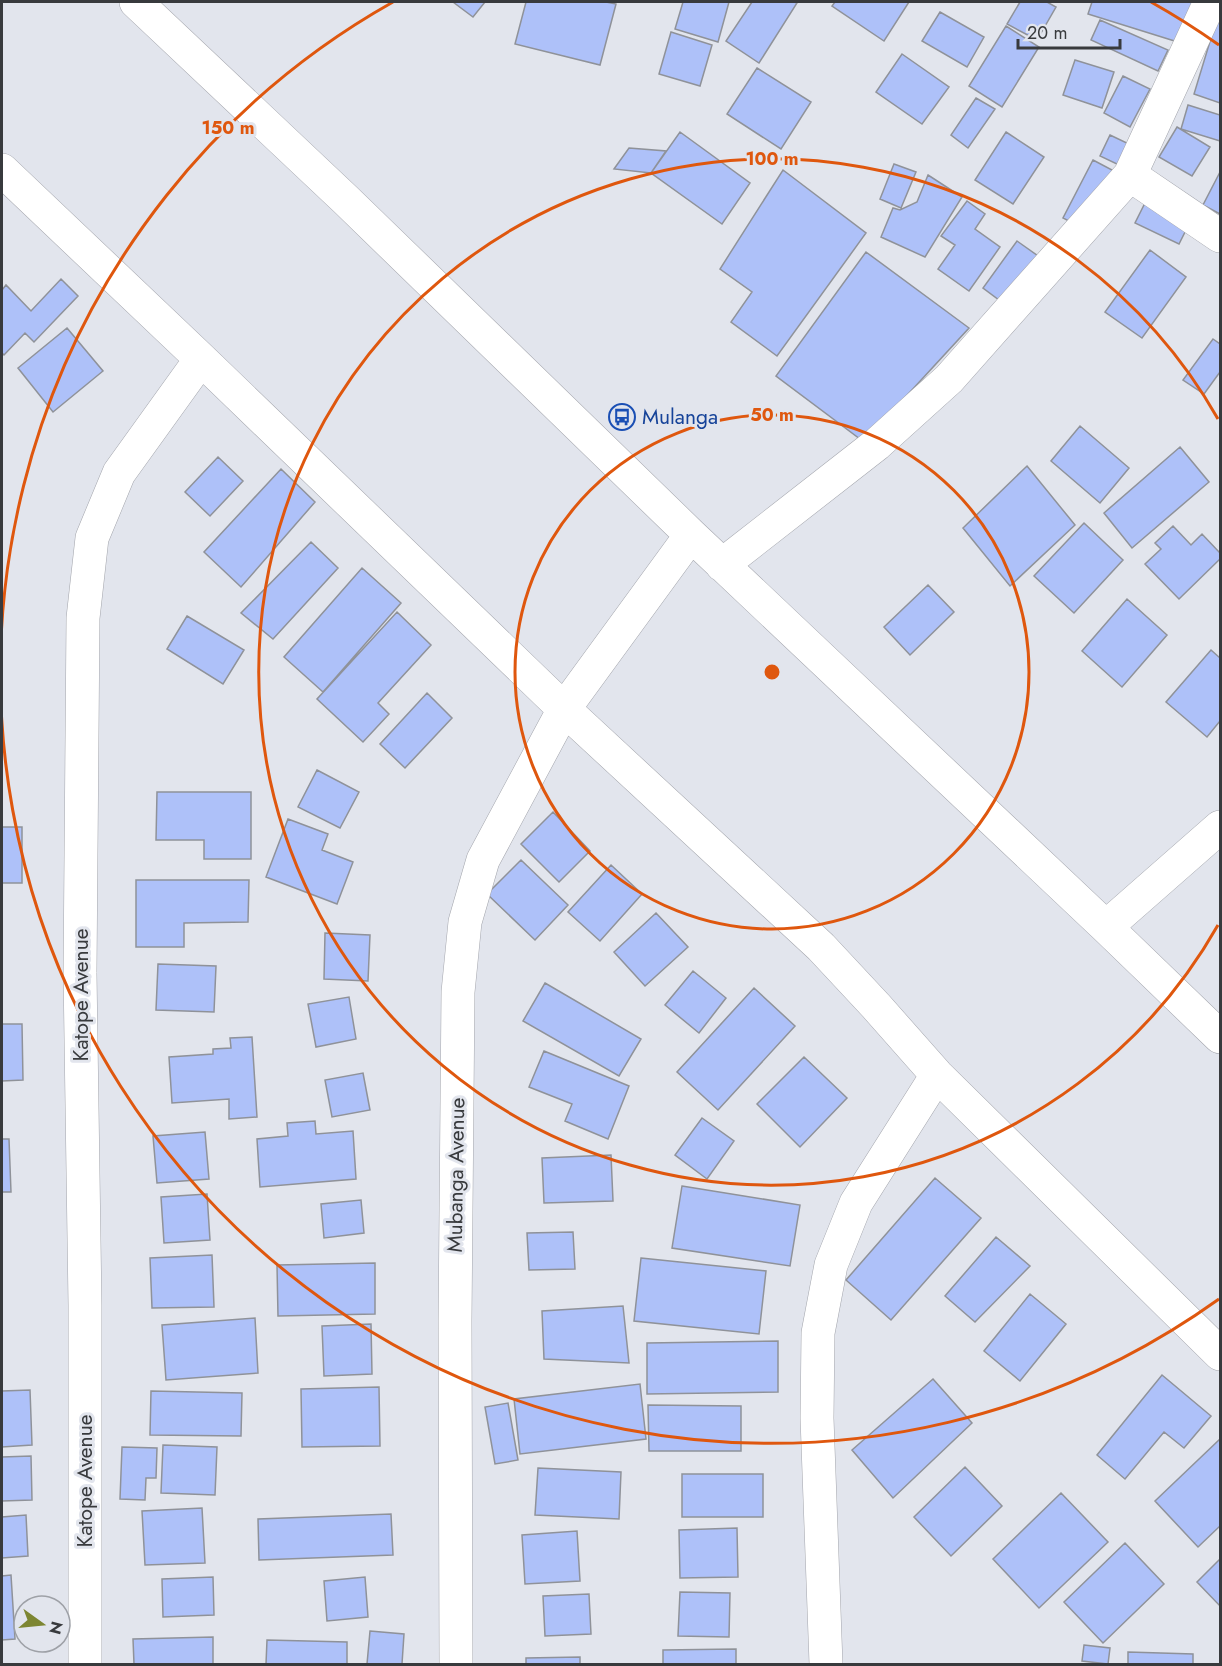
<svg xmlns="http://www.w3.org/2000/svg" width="1222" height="1666" font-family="Jost,sans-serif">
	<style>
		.building { fill: #aec1f9; stroke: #8f9299; stroke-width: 1.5 }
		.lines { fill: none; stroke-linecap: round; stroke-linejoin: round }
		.minor-casing { stroke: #a3a5ac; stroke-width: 34 }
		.minor { stroke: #fff; stroke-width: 33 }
		.ring { fill: none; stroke: #df570e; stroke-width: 3 }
		.labels { text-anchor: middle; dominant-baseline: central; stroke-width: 6; stroke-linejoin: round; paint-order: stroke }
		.transit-label { font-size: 21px; fill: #164399; stroke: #e2e5ed; text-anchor: start }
		.street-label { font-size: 21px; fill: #383a3d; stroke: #e2e5ed }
		.centre { fill: #df570e; stroke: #e2e5ed; stroke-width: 3 }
		.ring-label { font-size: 18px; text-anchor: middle; font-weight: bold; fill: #df570e; stroke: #e2e5ed; stroke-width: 6; stroke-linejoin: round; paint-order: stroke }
	</style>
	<rect width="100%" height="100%" fill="#e2e5ed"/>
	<path class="building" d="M 453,2 L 485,2 L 473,17 Z
		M 526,2 L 606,2 L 616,4 L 600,65 L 515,44 Z
		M 683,2 L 729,2 L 718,42 L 675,29 Z
		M 752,2 L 794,2 L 797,3 L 759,63 L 726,41 Z
		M 835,2 L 909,2 L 884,41 L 832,6 Z
		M 1020,2 L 1047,2 L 1056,7 L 1037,40 L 1007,24 Z
		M 1092,2 L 1193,2 L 1181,43 L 1088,14 Z
		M 940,12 L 984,37 L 967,67 L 922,41 Z
		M 1218,15 L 1220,16 L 1220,103 L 1194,94 Z
		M 1100,20 L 1168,50 L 1158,71 L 1091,40 Z
		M 1006,26 L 1039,47 L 1002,107 L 969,86 Z
		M 671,32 L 712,45 L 700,86 L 659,74 Z
		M 902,54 L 949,87 L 922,124 L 876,92 Z
		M 1075,60 L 1114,72 L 1102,108 L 1063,95 Z
		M 757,68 L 811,102 L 781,149 L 727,114 Z
		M 1123,76 L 1150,89 L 1130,127 L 1104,113 Z
		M 976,98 L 995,109 L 968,148 L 951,135 Z
		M 1188,105 L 1220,115 L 1220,141 L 1181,129 Z
		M 1177,127 L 1210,147 L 1192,176 L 1159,157 Z
		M 680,132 L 750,183 L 722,224 L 651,173 Z
		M 1006,132 L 1044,157 L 1013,204 L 975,180 Z
		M 1110,135 L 1129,144 L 1119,165 L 1100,156 Z
		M 629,148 L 666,151 L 651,173 L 614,169 Z
		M 1093,160 L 1114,171 L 1084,229 L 1063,218 Z
		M 894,164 L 916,172 L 901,208 L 880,199 Z
		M 783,170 L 866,233 L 777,356 L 731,322 L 752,292 L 720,269 Z
		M 1220,172 L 1220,214 L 1203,205 Z
		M 928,175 L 962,197 L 925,257 L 881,237 L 893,208 L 900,210 L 917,202 Z
		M 967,201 L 985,214 L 975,229 L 1000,247 L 969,291 L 938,269 L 955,245 L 941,236 Z
		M 1146,201 L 1190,222 L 1179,244 L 1135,223 Z
		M 1017,241 L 1041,258 L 1007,306 L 983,288 Z
		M 1150,250 L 1186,277 L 1142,338 L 1105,312 Z
		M 866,252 L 969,328 L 864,442 L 776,376 Z
		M 61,279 L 78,296 L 34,342 L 25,333 L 4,355 L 2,353 L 2,290 L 6,285 L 31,311 Z
		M 67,328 L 103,371 L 53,412 L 18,368 Z
		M 1213,339 L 1220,344 L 1220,372 L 1204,394 L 1183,380 Z
		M 1080,426 L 1129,468 L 1100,503 L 1051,461 Z
		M 1180,447 L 1209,482 L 1132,548 L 1104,513 Z
		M 218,457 L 243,481 L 210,516 L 185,492 Z
		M 1027,466 L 1075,525 L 1010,586 L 963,528 Z
		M 281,469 L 315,502 L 241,587 L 204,552 Z
		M 1084,523 L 1123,560 L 1074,613 L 1034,576 Z
		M 1173,526 L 1191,545 L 1202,534 L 1220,553 L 1220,559 L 1179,599 L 1145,564 L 1161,549 L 1155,543 Z
		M 311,542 L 338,568 L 273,639 L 241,613 Z
		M 362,568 L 401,603 L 323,692 L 284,657 Z
		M 928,585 L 954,612 L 910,655 L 884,627 Z
		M 1127,599 L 1167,635 L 1122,687 L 1082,651 Z
		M 397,612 L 431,645 L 378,703 L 389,714 L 363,742 L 317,699 Z
		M 187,616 L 244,650 L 223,684 L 167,649 Z
		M 1211,650 L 1220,658 L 1220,721 L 1207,737 L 1166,702 Z
		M 427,693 L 452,718 L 405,768 L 380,744 Z
		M 317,770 L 359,792 L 340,828 L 298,807 Z
		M 157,792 L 251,792 L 251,859 L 204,859 L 204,840 L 156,840 Z
		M 553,812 L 590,851 L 559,882 L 521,844 Z
		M 288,819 L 328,834 L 322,850 L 353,862 L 337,904 L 266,877 Z
		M 2,827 L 22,827 L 22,883 L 2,883 Z
		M 521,860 L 568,905 L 535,940 L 487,894 Z
		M 611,865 L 642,894 L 600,941 L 568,912 Z
		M 136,880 L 249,880 L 248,922 L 184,923 L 184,947 L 136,947 Z
		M 656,913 L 688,947 L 645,986 L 614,952 Z
		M 325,933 L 370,935 L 368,981 L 324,979 Z
		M 158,964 L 216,966 L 214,1012 L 156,1010 Z
		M 693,971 L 726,998 L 699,1033 L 665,1005 Z
		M 545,983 L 641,1039 L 619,1076 L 523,1021 Z
		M 754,988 L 795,1026 L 718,1110 L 677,1072 Z
		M 349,997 L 356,1039 L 316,1047 L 308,1004 Z
		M 2,1024 L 22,1024 L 23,1080 L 2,1081 Z
		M 252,1037 L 257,1117 L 229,1119 L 229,1099 L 172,1103 L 169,1057 L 213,1054 L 213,1049 L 231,1048 L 230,1038 Z
		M 544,1051 L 629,1086 L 608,1139 L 565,1121 L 572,1104 L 529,1087 Z
		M 804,1057 L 847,1098 L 800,1147 L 757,1104 Z
		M 363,1073 L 370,1110 L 332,1117 L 325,1080 Z
		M 702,1118 L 734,1141 L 707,1179 L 675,1155 Z
		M 315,1121 L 316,1134 L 353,1131 L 356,1179 L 260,1187 L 257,1139 L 288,1136 L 287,1123 Z
		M 205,1132 L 209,1179 L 157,1183 L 153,1136 Z
		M 2,1139 L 9,1139 L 11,1192 L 2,1192 Z
		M 611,1155 L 613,1201 L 544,1203 L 542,1158 Z
		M 935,1178 L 981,1218 L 891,1320 L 846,1280 Z
		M 682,1186 L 800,1205 L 790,1266 L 672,1248 Z
		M 207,1194 L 210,1240 L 164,1243 L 161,1197 Z
		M 361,1200 L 364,1233 L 324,1238 L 321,1204 Z
		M 573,1232 L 575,1269 L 529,1270 L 527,1233 Z
		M 996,1237 L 1030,1266 L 975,1322 L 945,1296 Z
		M 212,1255 L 214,1307 L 152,1308 L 150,1258 Z
		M 641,1258 L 766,1271 L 759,1334 L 634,1321 Z
		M 375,1263 L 375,1314 L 278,1316 L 277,1265 Z
		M 1030,1294 L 1066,1324 L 1020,1381 L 984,1351 Z
		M 623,1306 L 629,1363 L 544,1359 L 542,1311 Z
		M 255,1318 L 258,1373 L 166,1380 L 162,1325 Z
		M 371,1324 L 372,1374 L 324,1376 L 322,1326 Z
		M 778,1341 L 778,1392 L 647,1394 L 647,1343 Z
		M 1162,1375 L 1211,1416 L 1184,1448 L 1164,1432 L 1125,1479 L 1097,1455 Z
		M 933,1379 L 972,1423 L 893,1498 L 852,1450 Z
		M 640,1384 L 646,1439 L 520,1454 L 514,1399 Z
		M 379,1387 L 380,1446 L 302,1447 L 301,1389 Z
		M 30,1390 L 32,1445 L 2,1447 L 2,1391 Z
		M 151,1391 L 242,1393 L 241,1436 L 150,1435 Z
		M 508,1403 L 518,1460 L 495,1464 L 485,1407 Z
		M 648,1405 L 741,1406 L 741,1451 L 649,1451 Z
		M 1220,1439 L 1220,1526 L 1198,1547 L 1155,1501 Z
		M 163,1445 L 217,1447 L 215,1495 L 161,1493 Z
		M 122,1447 L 157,1448 L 156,1478 L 146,1478 L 145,1500 L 120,1499 Z
		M 31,1456 L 32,1500 L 2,1501 L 2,1457 Z
		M 965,1467 L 1002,1506 L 951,1556 L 914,1517 Z
		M 538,1468 L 621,1472 L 619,1519 L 535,1515 Z
		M 682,1474 L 763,1474 L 763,1517 L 682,1517 Z
		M 1061,1493 L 1108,1542 L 1039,1608 L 993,1559 Z
		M 202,1508 L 205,1563 L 145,1565 L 142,1511 Z
		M 391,1514 L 393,1555 L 259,1560 L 258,1519 Z
		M 26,1515 L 28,1556 L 2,1558 L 2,1517 Z
		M 737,1528 L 738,1577 L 680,1578 L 679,1530 Z
		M 577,1531 L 580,1581 L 525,1584 L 522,1535 Z
		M 1125,1543 L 1164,1584 L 1103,1643 L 1064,1602 Z
		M 1220,1559 L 1220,1606 L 1197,1582 Z
		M 11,1575 L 15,1639 L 2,1640 L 2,1576 Z
		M 213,1577 L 214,1615 L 163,1617 L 162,1579 Z
		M 365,1577 L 368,1617 L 327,1621 L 324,1581 Z
		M 680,1592 L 730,1593 L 729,1637 L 678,1636 Z
		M 589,1594 L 591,1634 L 545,1636 L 543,1596 Z
		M 370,1631 L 404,1634 L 402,1664 L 367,1664 Z
		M 213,1637 L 213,1664 L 134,1664 L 133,1639 Z
		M 267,1640 L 347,1642 L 347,1664 L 266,1664 Z
		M 1084,1645 L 1110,1648 L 1108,1664 L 1082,1661 Z
		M 736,1649 L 736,1664 L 663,1664 L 663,1650 Z
		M 1128,1652 L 1193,1654 L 1193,1664 L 1128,1664 Z
		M 580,1657 L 580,1664 L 526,1664 L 526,1658 Z"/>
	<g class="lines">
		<defs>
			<path id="minor" d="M 136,2 L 346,200 L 691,535 L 1106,927 L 1220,1037
				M 2,170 L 201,359 L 564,709 L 821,947 L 876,1006 L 937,1075 L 1220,1354
				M 1130,175 L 1220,236
				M 722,565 L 877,444 L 949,379 L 1130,175 L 1210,2
				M 1106,927 L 1220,827
				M 85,1664 L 85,1305 L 80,973 L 83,618 L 92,538 L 119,473 L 201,359
				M 456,1664 L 455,1321 L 458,992 L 465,922 L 483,860 L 564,709 L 691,535
				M 826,1664 L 817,1418 L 818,1333 L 831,1265 L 856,1203 L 937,1075"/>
		</defs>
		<use href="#minor" class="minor-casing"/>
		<use href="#minor" class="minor"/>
	</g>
	<g class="ring">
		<circle cx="772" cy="672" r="257"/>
		<path d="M1218 925A513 513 0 1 1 1218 419"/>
		<path d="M1219 1299A770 770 0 1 1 393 2M1151 2A770 770 0 0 1 1219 45"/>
	</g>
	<defs>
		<symbol id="bus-ring" viewBox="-11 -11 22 22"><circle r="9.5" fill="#e2e5ed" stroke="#1a4fb4" stroke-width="1.5"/><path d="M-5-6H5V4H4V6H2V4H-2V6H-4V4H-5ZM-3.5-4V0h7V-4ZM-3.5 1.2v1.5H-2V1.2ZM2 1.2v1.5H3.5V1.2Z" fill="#1a4fb4"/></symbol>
	</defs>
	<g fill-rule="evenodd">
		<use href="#bus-ring" x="607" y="402" width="30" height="30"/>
	</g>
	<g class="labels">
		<g class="transit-label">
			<text x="642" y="417">Mulanga</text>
		</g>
		<g class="street-label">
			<text transform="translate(81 995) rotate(-90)">Katope Avenue</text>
			<text transform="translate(456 1175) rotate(-89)">Mubanga Avenue</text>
			<text transform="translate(85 1481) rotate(-90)">Katope Avenue</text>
		</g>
	</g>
	<circle cx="772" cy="672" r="9" class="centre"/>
	<g class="ring-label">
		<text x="228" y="134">150 m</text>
		<text x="772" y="165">100 m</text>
		<text x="772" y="421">50 m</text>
	</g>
	<rect width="1222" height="1666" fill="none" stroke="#383a3d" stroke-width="6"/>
	<g transform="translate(42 1624) rotate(105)"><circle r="28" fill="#e2e5ed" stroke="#9ea1a7" stroke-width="1.5"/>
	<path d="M0-4.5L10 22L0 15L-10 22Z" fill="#7d8632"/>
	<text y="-9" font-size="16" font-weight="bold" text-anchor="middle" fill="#383a3d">N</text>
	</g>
	<path d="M1018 39v9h102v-9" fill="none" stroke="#383a3d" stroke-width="3"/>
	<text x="1027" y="39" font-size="18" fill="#383a3d" stroke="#e2e5ed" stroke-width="4.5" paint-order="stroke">20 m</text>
</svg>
